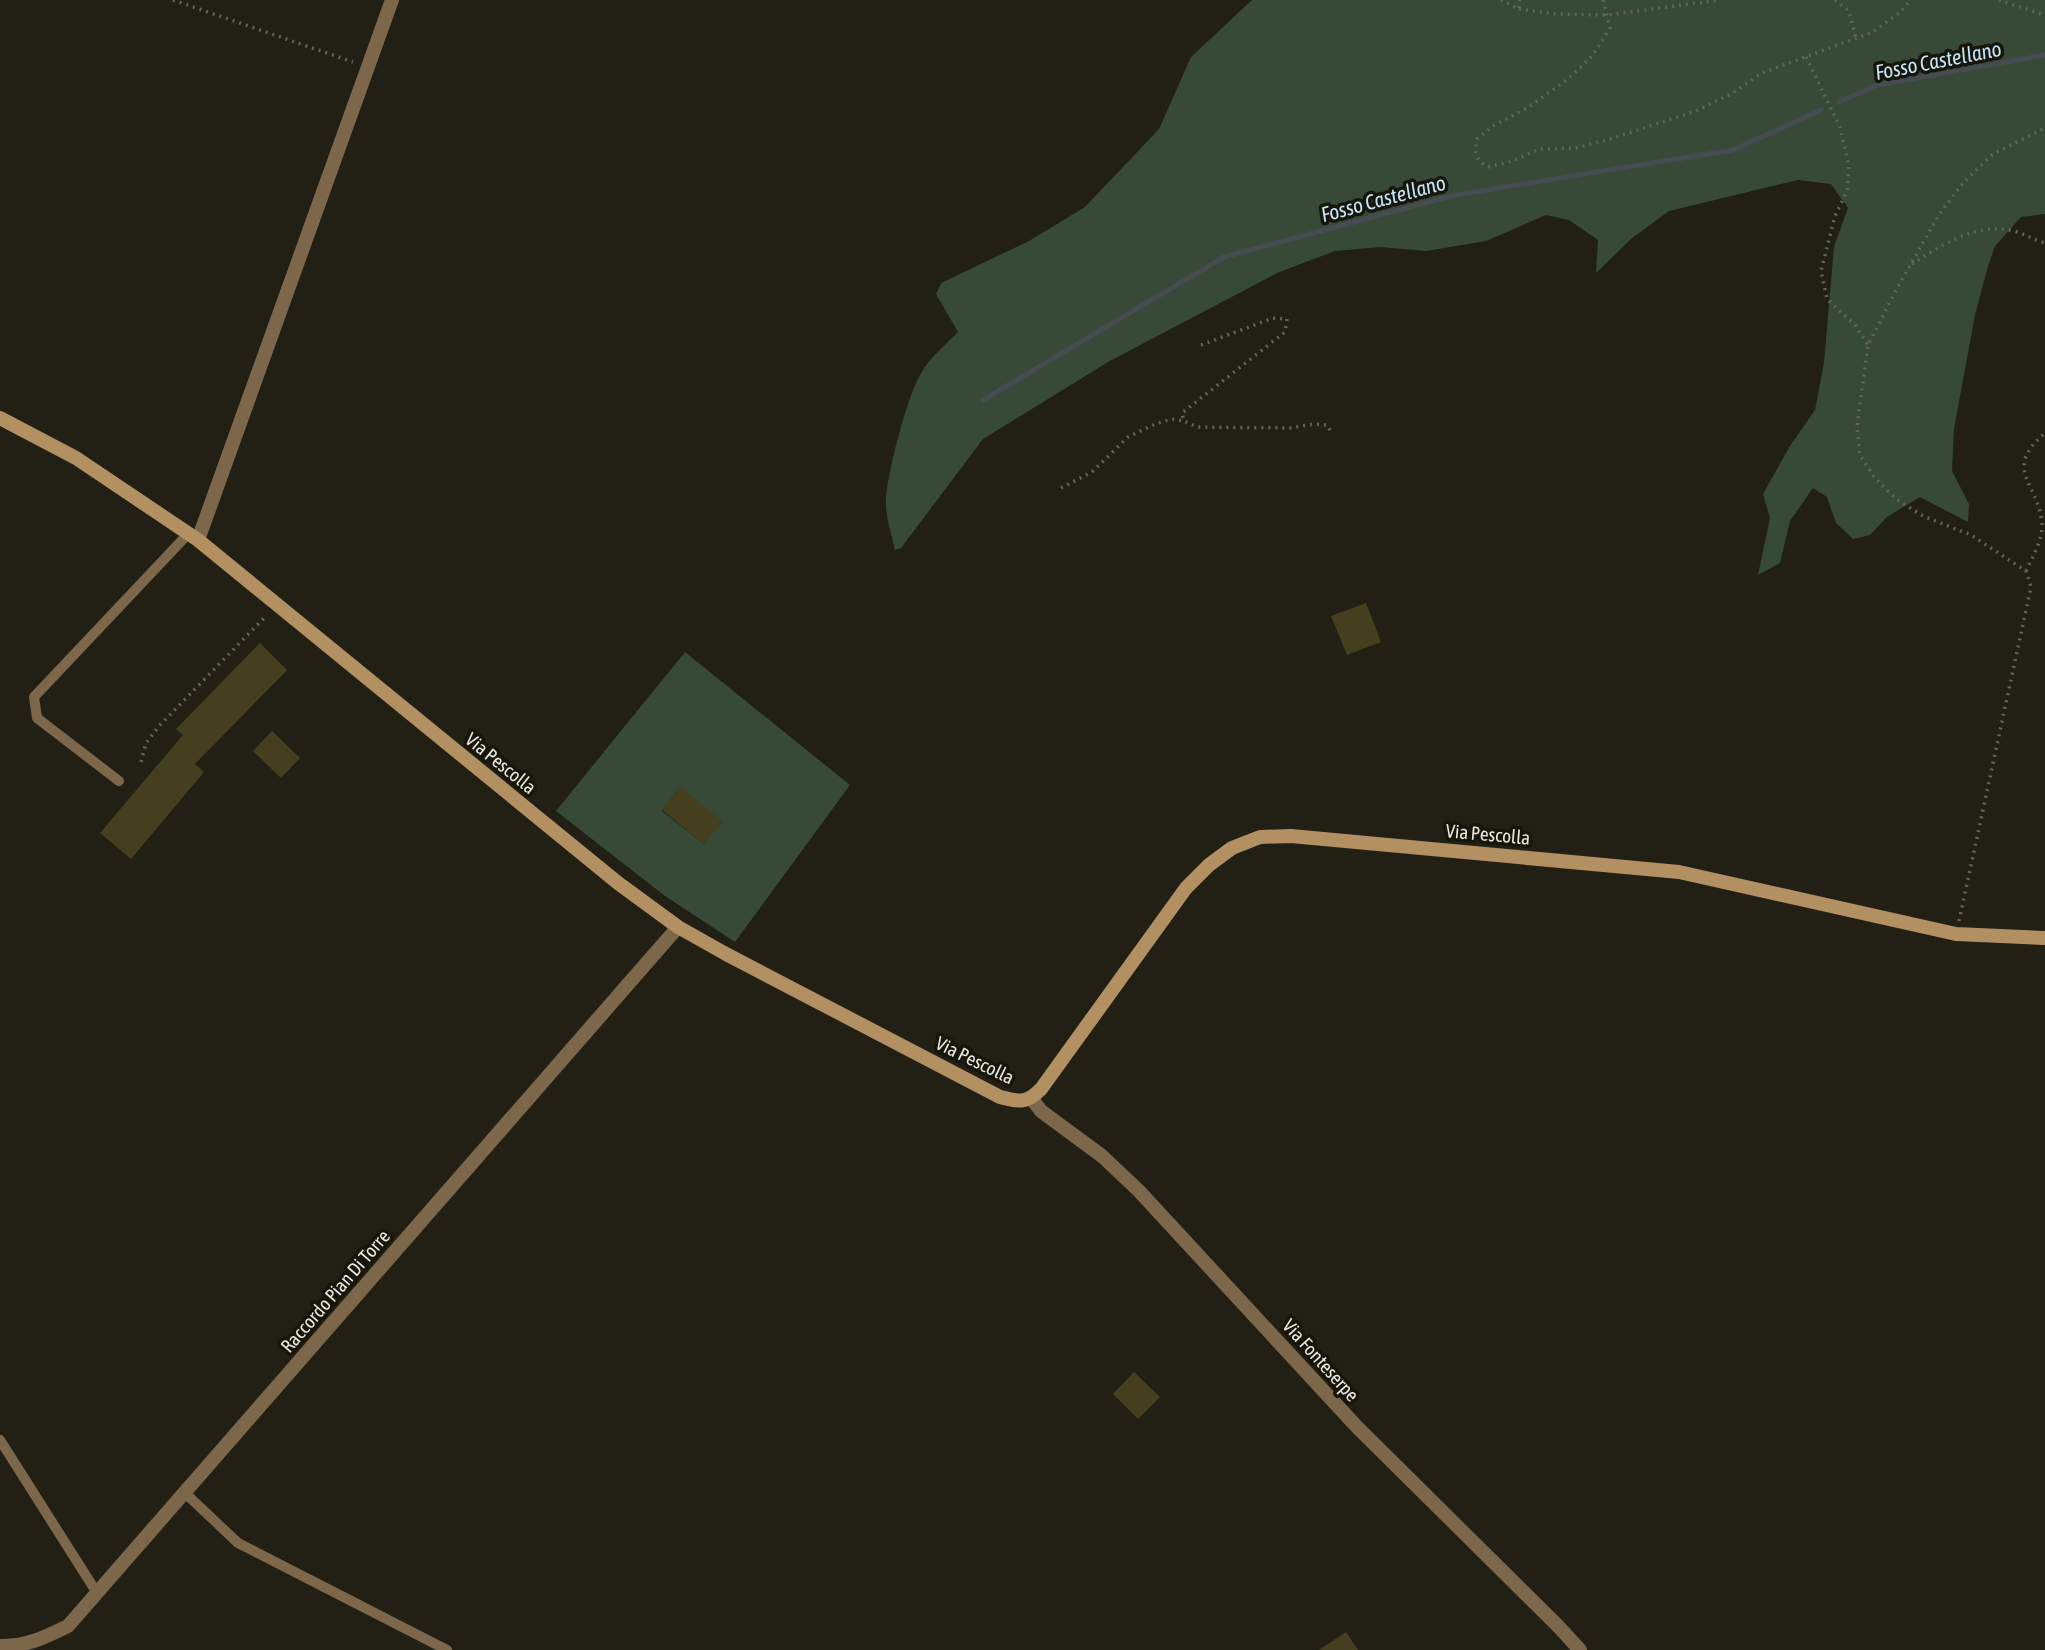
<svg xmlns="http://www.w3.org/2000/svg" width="2045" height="1650" font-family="'Asap Condensed',sans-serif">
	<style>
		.green { fill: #374a38; fill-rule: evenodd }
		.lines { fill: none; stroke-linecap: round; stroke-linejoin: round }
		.stream { stroke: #464c52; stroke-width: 5 }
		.building { fill: #463f1f }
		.path { stroke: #656359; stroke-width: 3.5; stroke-dasharray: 2 5; stroke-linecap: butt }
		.lane { stroke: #7c674b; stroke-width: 10 }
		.street { stroke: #7c674b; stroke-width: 14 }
		.secondary { stroke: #b29062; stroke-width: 14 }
		.labels { text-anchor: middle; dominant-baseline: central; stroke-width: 7; stroke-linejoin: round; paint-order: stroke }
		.street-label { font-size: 19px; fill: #eae9e1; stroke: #18160b }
		.water-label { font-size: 21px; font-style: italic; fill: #c3e6fc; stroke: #18160b }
	</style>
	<rect width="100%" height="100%" fill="#221f14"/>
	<path class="green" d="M 1252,0 L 2045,0 L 2045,214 L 2021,217 L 1995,246 L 1988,266 L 1975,315 L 1954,429 L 1952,471 L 1969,504 L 1968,522 L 1920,497 L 1887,517 L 1870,535 L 1853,539 L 1836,523 L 1827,497 L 1813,488 L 1790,521 L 1780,563 L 1758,575 L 1770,518 L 1763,494 L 1790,446 L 1815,410 L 1824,363 L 1834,247 L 1848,208 L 1831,184 L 1798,180 L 1669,211 L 1631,239 L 1596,273 L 1598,240 L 1569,220 L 1546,215 L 1486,241 L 1426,251 L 1381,247 L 1335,251 L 1277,273 L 1108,362 L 983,439 L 901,548 L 895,550 C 892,536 887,521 886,507 C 884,484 907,398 919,377 C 928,359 944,346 958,332 L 936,294 L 941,283 L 1029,241 L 1085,207 L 1159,129 L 1191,57 Z
		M 685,652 L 850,785 L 735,942 L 665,896 L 556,811 ZM 679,788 L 722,821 L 704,844 L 662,811 Z"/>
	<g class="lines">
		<path class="stream" d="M 1839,102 L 1877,85 L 2045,55
			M 983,400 L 1224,257 L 1455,195 L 1733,150 L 1821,110"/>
	</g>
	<path class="building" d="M 1366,603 L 1381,642 L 1347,655 L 1331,616 Z
		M 260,643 L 287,670 L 195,764 L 204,772 L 131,859 L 100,833 L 183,735 L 176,729 Z
		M 272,731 L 300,758 L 281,778 L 253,751 Z
		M 680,787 L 723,821 L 704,844 L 662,810 Z
		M 1134,1372 L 1160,1397 L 1138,1419 L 1113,1394 Z
		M 1346,1632 L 1358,1650 L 1319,1650 Z"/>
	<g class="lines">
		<path class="path" d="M 173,0 L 353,62
			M 1501,0 L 1519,9 L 1520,0
			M 1603,0 L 1610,28 L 1593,55 L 1568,79 L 1529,107 L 1493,126 L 1477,139 C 1474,153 1475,159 1488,167 L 1512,161 L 1540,149 L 1576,148 L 1610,139 L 1696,111 L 1731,94 L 1762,73 L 1873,32 L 1900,12 L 1911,0
			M 1835,0 L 1849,11 L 1856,38
			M 1999,0 L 2045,15
			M 1519,9 L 1555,14 L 1607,15 L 1720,0
			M 1806,57 L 1840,127 L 1849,166 L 1847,191 L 1835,216 L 1821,271 L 1827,299 L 1855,325 L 1868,345
			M 1912,264 C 1942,245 1976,222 2014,231 C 2025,234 2034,240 2045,243
			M 1201,345 L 1273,318 L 1287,319 L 1285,332 L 1182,413 L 1184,421 L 1197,427 L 1290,428 L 1314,424 L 1327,425 L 1331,432
			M 1061,488 L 1092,472 L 1128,437 L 1155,424 L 1172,419 L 1184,421
			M 2026,571 C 2033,556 2043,539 2042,523 C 2038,482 2002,470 2045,433
			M 141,762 L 146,743 L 160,725 L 266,616
			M 1959,921 L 2031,587 L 2026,571 L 1971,535 L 1923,516 L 1896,499 L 1874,477 L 1860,455 L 1857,426 L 1868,345 L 1895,292 L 1940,213 L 1964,182 L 1993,154 L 2045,128"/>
		<path class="lane" d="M 119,781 L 37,718 L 34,697 L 188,534
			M 0,1440 L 97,1593
			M 185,1493 L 238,1543 L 447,1650"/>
		<path class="street" d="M 198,540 L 392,0
			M 1032,1099 L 1041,1111 L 1102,1156 L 1139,1191 L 1357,1427 L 1558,1626 L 1580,1650
			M 0,1646 C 25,1647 46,1637 68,1626 L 678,927"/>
		<path class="secondary" d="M 0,418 L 76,458 L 198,540 L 618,883 L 678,927 L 726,954 L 1000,1097 C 1020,1102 1026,1104 1041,1089 L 1186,888 L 1209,865 L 1232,848 L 1260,837 L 1291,836 L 1679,872 L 1956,934 L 2045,938"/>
	</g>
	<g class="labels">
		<g class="street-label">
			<text transform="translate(501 763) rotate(39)">Via Pescolla</text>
			<text transform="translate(1488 834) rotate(5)">Via Pescolla</text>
			<text transform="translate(975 1060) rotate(26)">Via Pescolla</text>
			<text transform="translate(335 1291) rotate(-49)">Raccordo Pian Di Torre</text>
			<text transform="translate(1321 1360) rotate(48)">Via Fonteserpe</text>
		</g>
		<g class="water-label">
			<text transform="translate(1938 60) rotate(-11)">Fosso Castellano</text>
			<text transform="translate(1383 198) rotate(-15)">Fosso Castellano</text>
		</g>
	</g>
</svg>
